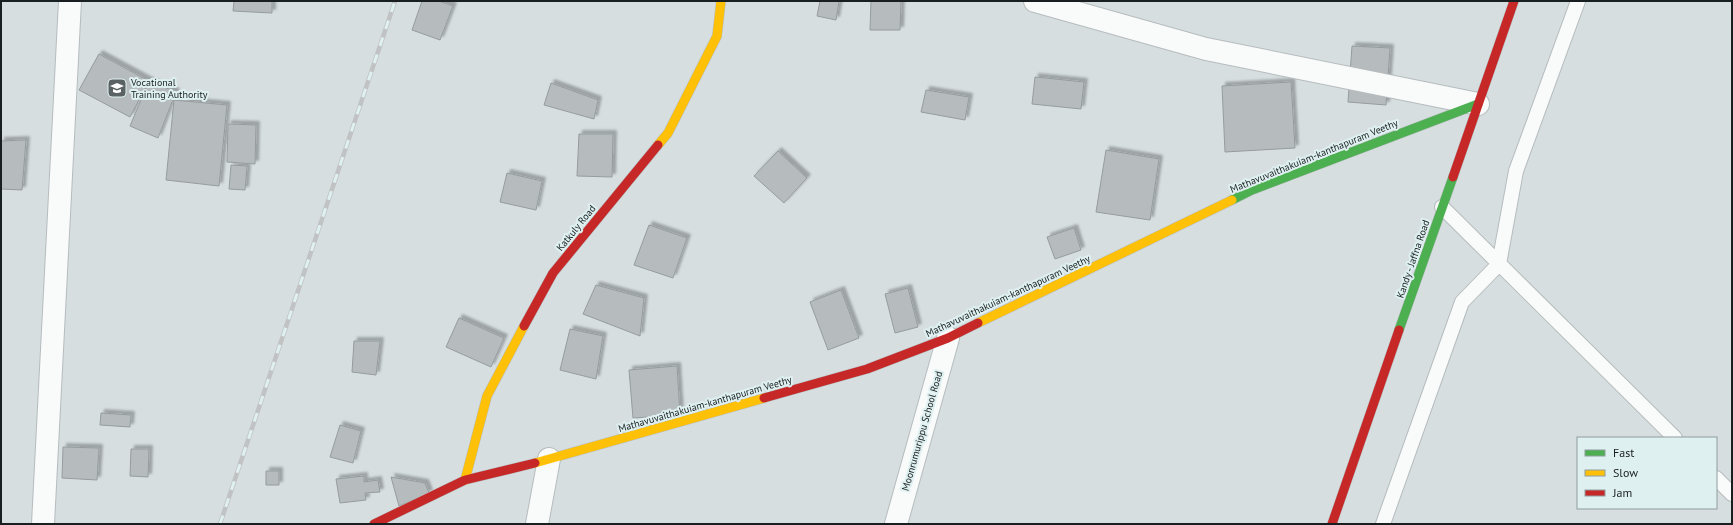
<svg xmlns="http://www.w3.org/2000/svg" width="1733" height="525" font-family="'PT Sans',sans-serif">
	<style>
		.building { fill: #b6bcbd; stroke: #969c9d; filter: url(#shadow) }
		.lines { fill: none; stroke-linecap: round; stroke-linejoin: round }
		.lane-casing { stroke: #b6bcbe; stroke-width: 16 }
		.street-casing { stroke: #b6bcbe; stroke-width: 24 }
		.fast-casing { stroke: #b6bcbe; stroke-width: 10 }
		.slow-casing { stroke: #b6bcbe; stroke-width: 10 }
		.jam-casing { stroke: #b6bcbe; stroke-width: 10 }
		.lane { stroke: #f9fafa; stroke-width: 14 }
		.street { stroke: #f9fafa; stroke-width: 22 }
		.fast { stroke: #4caf50; stroke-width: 9 }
		.slow { stroke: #ffc107; stroke-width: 9 }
		.jam { stroke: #c62828; stroke-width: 9 }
		.rail-casing { stroke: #c0c2c3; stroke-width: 4.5 }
		.rail { stroke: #dff0f1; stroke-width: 3; stroke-dasharray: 9; stroke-linecap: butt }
		.labels { text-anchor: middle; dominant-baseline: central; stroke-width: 4; stroke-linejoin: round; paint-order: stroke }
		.poi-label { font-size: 10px; fill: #191f20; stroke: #dff0f1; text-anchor: start }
		.street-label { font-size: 10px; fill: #191f20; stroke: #dff0f1 }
	</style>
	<defs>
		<filter id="shadow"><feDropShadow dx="3.5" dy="-3.5" stdDeviation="1" flood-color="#0004"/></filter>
	</defs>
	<rect width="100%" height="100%" fill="#d6dee0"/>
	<path class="building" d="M 234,1 L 272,1 L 272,13 L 233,11 Z
		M 422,1 L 439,1 L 453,6 L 440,40 L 412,30 Z
		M 820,1 L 839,1 L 836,20 L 817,16 Z
		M 871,1 L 901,1 L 900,30 L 870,30 Z
		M 1352,46 L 1390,48 L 1386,105 L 1348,102 Z
		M 99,54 L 149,81 L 130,117 L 79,90 Z
		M 1035,77 L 1084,82 L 1081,109 L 1032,104 Z
		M 149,81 L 176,92 L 158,138 L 130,126 Z
		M 1291,82 L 1295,148 L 1225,152 L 1222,86 Z
		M 551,83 L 598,100 L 594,119 L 544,105 Z
		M 926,90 L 969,97 L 965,120 L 921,112 Z
		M 174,100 L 227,105 L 219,186 L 166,180 Z
		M 228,124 L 256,125 L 255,164 L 227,162 Z
		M 579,134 L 613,134 L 612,177 L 577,176 Z
		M 26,140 L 22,190 L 1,189 L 1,141 Z
		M 1106,150 L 1159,159 L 1150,220 L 1096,212 Z
		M 778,151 L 807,178 L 784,203 L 754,176 Z
		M 231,165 L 247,166 L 245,190 L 229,189 Z
		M 507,173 L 542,181 L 536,210 L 500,202 Z
		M 649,225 L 687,238 L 673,278 L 634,265 Z
		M 1074,228 L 1081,250 L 1055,259 L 1047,237 Z
		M 596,285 L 644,298 L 640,336 L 583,314 Z
		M 908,288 L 918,327 L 895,333 L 885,294 Z
		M 841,290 L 859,338 L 828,350 L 810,302 Z
		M 459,318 L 504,338 L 491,367 L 446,347 Z
		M 570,329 L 603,336 L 596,379 L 560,370 Z
		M 354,341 L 380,341 L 376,375 L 352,372 Z
		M 677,366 L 680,415 L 633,418 L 629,370 Z
		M 101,413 L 131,415 L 130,427 L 100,425 Z
		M 340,425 L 361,431 L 353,463 L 330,457 Z
		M 63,447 L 99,448 L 97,480 L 62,478 Z
		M 131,449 L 149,449 L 148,477 L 130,476 Z
		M 266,471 L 279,471 L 279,485 L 266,485 Z
		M 364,476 L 364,482 L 378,480 L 380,492 L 365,493 L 366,500 L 340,503 L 336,479 Z
		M 391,477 L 425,483 L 429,493 L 399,506 Z"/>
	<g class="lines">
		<defs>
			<path id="lane" d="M 1442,207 L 1675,438
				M 1716,478 L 1732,494
				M 1383,524 L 1462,302 L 1499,264 L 1516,171 L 1578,1"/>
			<path id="street" d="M 1035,1 L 1206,49 L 1478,104
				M 43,524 L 70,1
				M 537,524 L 549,459
				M 896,524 L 948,338"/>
			<path id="fast" d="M 1232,200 L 1252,190 L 1478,104
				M 1399,330 L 1453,177"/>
			<path id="slow" d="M 658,145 L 668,133 L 717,36 L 721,1
				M 978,323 L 1232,200
				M 535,463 L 764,398
				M 465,480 L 487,396 L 524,326"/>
			<path id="jam" d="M 1453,177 L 1514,1
				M 524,326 L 553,273 L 658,145
				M 764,398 L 867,369 L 948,338 L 978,323
				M 374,524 L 465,480 L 535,463
				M 1332,524 L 1399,330"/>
		</defs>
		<use href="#lane" class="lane-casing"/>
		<use href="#street" class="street-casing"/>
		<use href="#fast" class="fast-casing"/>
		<use href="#slow" class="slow-casing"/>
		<use href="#jam" class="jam-casing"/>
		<use href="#lane" class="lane"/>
		<use href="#street" class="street"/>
		<use href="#fast" class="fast"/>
		<use href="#slow" class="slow"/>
		<use href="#jam" class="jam"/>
		<defs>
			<path id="rail" d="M 220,524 L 395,1"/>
		</defs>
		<use href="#rail" class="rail-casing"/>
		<use href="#rail" class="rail"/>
	</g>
	<defs>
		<symbol id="university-square" viewBox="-11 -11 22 22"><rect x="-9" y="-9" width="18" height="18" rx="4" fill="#5b6263" stroke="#dff0f1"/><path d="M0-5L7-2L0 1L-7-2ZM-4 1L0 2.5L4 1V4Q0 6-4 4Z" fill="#fff"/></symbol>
	</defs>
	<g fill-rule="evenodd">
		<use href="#university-square" x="106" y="77" width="22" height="22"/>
	</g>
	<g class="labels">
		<g class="poi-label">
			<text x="131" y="82">Vocational<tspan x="131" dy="12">Training Authority</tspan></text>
		</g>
		<g class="street-label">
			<text transform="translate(1314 156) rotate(-22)">Mathavuvaithakuiam-kanthapuram Veethy</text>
			<text transform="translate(576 228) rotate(-51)">Katkuly Road</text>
			<text transform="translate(1413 259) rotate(-71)">Kandy - Jaffna Road</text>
			<text transform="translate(1008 296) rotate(-25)">Mathavuvaithakuiam-kanthapuram Veethy</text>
			<text transform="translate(705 404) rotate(-16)">Mathavuvaithakuiam-kanthapuram Veethy</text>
			<text transform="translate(922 431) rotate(-74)">Moonrumurippu School Road</text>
		</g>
	</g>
	<rect width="1733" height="525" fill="none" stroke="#191f20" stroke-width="4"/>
	<rect x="1577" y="437" width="140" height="72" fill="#dff0f1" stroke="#909c9d"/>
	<rect x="1585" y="450" width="20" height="6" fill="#4caf50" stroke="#909c9d"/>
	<text x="1613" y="457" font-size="12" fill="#191f20">Fast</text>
	<rect x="1585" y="470" width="20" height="6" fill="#ffc107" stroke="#909c9d"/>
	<text x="1613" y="477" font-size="12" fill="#191f20">Slow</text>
	<rect x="1585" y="490" width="20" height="6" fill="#c62828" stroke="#909c9d"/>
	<text x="1613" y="497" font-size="12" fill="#191f20">Jam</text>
</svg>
